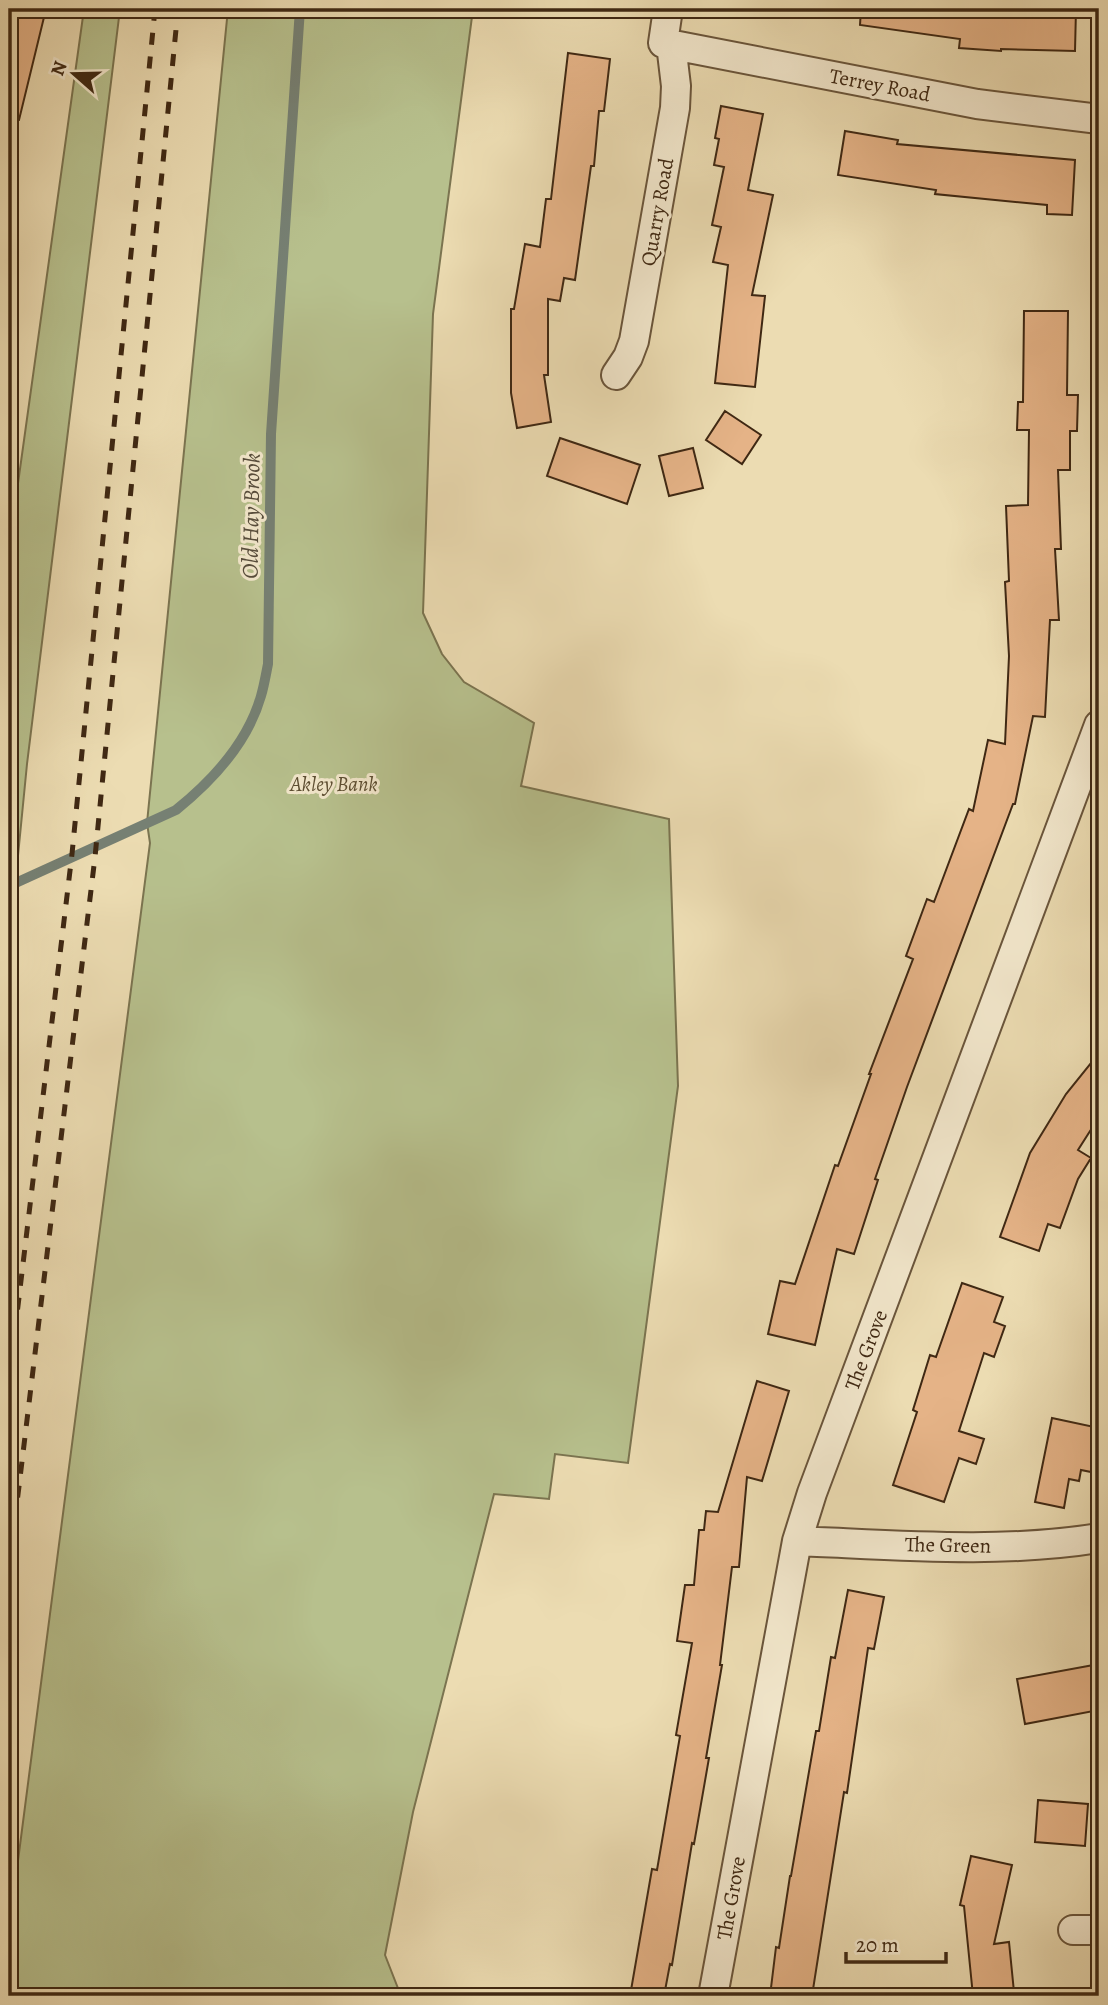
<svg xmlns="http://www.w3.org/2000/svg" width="1108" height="2005" font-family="Alegreya,serif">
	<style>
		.green { fill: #b7c08d; stroke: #7b7450; stroke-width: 2 }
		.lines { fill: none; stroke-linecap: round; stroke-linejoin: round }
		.stream { stroke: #768073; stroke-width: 10 }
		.building { fill: #e5b387; stroke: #3f2813; stroke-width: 2 }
		.minor-casing { stroke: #6a553b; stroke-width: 32 }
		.minor { stroke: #f3e8cd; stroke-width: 28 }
		.rail { stroke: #3f2813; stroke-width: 5; stroke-dasharray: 12 12; stroke-linecap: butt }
		.labels { text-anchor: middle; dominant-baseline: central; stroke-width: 6; stroke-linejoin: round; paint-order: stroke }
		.street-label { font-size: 21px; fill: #3f2813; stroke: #f3e8cd }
		.park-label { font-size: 21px; font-style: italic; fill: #5d4e32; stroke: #f3e8cd }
		.water-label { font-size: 23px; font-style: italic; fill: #564c3b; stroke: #f3e8cd }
	</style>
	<rect width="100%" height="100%" fill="#ecdcb2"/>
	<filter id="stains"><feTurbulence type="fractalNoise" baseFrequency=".00286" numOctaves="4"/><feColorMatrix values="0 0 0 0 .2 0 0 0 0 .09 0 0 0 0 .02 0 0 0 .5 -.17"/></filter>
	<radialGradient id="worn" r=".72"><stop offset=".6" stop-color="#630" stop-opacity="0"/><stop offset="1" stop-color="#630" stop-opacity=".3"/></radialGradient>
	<path class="green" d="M 84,9 L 120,9 L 27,764 L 9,947 L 9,548 Z
		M 228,9 L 473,9 L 433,314 L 423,613 L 442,654 L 464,682 L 534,723 L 521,786 L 669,819 L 678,1086 L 628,1463 L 555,1454 L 549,1499 L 494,1494 L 413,1812 L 385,1955 L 401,1996 L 9,1996 L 9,1930 L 150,843 L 147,823 Z"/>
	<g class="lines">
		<path class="stream" d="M 9,886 L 176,810 C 212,781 248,742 261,696 C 264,686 266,674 268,664 L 271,434 L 300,9"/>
	</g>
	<path class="building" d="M 17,9 L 46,9 L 19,120 L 9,119 L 9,44 Z
		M 861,9 L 1076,9 L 1075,51 L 1001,49 L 1001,51 L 959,48 L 960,39 L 860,25 Z
		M 568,53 L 610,59 L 604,111 L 599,111 L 594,166 L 591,166 L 575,280 L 564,278 L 560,301 L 548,299 L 548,375 L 544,375 L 551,422 L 517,428 L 511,393 L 511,309 L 514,309 L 525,244 L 540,247 L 546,199 L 551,199 Z
		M 721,106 L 763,114 L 748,190 L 773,195 L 752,295 L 765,296 L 755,387 L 715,383 L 728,265 L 713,262 L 721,227 L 712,225 L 724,167 L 714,165 L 719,139 L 715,138 Z
		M 845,131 L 898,140 L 897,144 L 1075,160 L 1072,215 L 1047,214 L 1047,205 L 935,194 L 936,190 L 838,175 Z
		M 1024,311 L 1068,311 L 1067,395 L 1078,395 L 1077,431 L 1070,431 L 1070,470 L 1058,470 L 1061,549 L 1055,549 L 1059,620 L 1050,620 L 1045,717 L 1033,716 L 1015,804 L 1013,804 L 907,1087 L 875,1179 L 878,1180 L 854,1254 L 837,1249 L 815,1345 L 768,1334 L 780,1281 L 795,1284 L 835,1165 L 838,1166 L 871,1074 L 869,1074 L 913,959 L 906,956 L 927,899 L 934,902 L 969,809 L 973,811 L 988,740 L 1005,744 L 1009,656 L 1005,582 L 1009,581 L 1006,506 L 1028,505 L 1029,430 L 1017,430 L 1018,402 L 1023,402 Z
		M 725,411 L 761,435 L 742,464 L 706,440 Z
		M 560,438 L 640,465 L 627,504 L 547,476 Z
		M 693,448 L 703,488 L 669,496 L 659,456 Z
		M 1099,1053 L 1099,1117 L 1078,1150 L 1091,1158 L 1078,1179 L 1060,1228 L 1048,1224 L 1039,1251 L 1000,1237 L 1030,1153 L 1066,1094 Z
		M 962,1283 L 1003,1297 L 994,1322 L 1005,1326 L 994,1357 L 984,1353 L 959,1431 L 984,1439 L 976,1464 L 959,1458 L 944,1502 L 893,1485 L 917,1412 L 913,1410 L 930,1355 L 936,1357 Z
		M 757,1381 L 789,1391 L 762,1481 L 747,1477 L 739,1567 L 732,1567 L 720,1665 L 722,1665 L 706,1758 L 709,1758 L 694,1844 L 692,1843 L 672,1965 L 670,1964 L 664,1996 L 630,1996 L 652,1869 L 657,1870 L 680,1736 L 676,1735 L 692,1643 L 677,1641 L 685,1585 L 694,1585 L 699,1530 L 704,1530 L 706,1511 L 718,1512 Z
		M 1052,1418 L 1099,1428 L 1099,1458 L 1096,1473 L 1081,1470 L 1079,1481 L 1069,1479 L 1064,1508 L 1035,1502 Z
		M 848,1590 L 884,1597 L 874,1649 L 868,1648 L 847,1793 L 844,1792 L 812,1996 L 770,1996 L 776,1947 L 779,1948 L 790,1876 L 791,1876 L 816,1731 L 819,1731 L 831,1657 L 835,1658 Z
		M 1099,1664 L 1099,1710 L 1025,1724 L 1017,1679 Z
		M 1038,1800 L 1088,1804 L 1085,1846 L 1035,1842 Z
		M 971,1856 L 1012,1865 L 994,1944 L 1009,1942 L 1014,1992 L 973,1996 L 964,1906 L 960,1905 Z"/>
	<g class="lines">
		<defs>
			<path id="minor" d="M 668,9 L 663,43 L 977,104 L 1099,119
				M 616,375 L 628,357 L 634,341 L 675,108 L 676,86 L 671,44
				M 797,1541 C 897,1545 1000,1554 1099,1538
				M 1073,1930 L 1099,1930
				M 713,1996 L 797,1541 L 812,1493 L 1099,725"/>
		</defs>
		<use href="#minor" class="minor-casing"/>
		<use href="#minor" class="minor"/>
		<path class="rail" d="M 9,1381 L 72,854 L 155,9
			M 9,1569 L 95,857 L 178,9"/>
	</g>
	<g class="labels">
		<g class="street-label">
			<text transform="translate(880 85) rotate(11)">Terrey Road</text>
			<text transform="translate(657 212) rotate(-80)">Quarry Road</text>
			<text transform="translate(866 1350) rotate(-69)">The Grove</text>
			<text transform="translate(948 1545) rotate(1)">The Green</text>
			<text transform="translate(731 1898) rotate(-80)">The Grove</text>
		</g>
		<g class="park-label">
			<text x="334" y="784">Akley Bank</text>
		</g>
		<g class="water-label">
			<text transform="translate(251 516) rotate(-89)">Old Hay Brook</text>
		</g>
	</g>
	<rect width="1108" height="2005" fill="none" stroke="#ecdcb2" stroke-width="35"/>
	<rect x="10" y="10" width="1087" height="1984" fill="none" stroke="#3f2813" stroke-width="3.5"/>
	<rect x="18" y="18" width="1073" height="1970" fill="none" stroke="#3f2813" stroke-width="2"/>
	<g transform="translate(74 74) rotate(290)" stroke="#f3e8cd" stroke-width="5" paint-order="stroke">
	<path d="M0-5L12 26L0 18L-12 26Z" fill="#3f2813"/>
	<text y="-10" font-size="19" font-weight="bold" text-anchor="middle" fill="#3f2813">N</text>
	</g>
	<path d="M846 1952v10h100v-10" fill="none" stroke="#3f2813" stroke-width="3.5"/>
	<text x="856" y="1952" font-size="21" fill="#3f2813" stroke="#f3e8cd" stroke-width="5" paint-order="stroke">20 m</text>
	<rect width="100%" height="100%" filter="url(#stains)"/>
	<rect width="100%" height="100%" fill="url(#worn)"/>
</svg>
